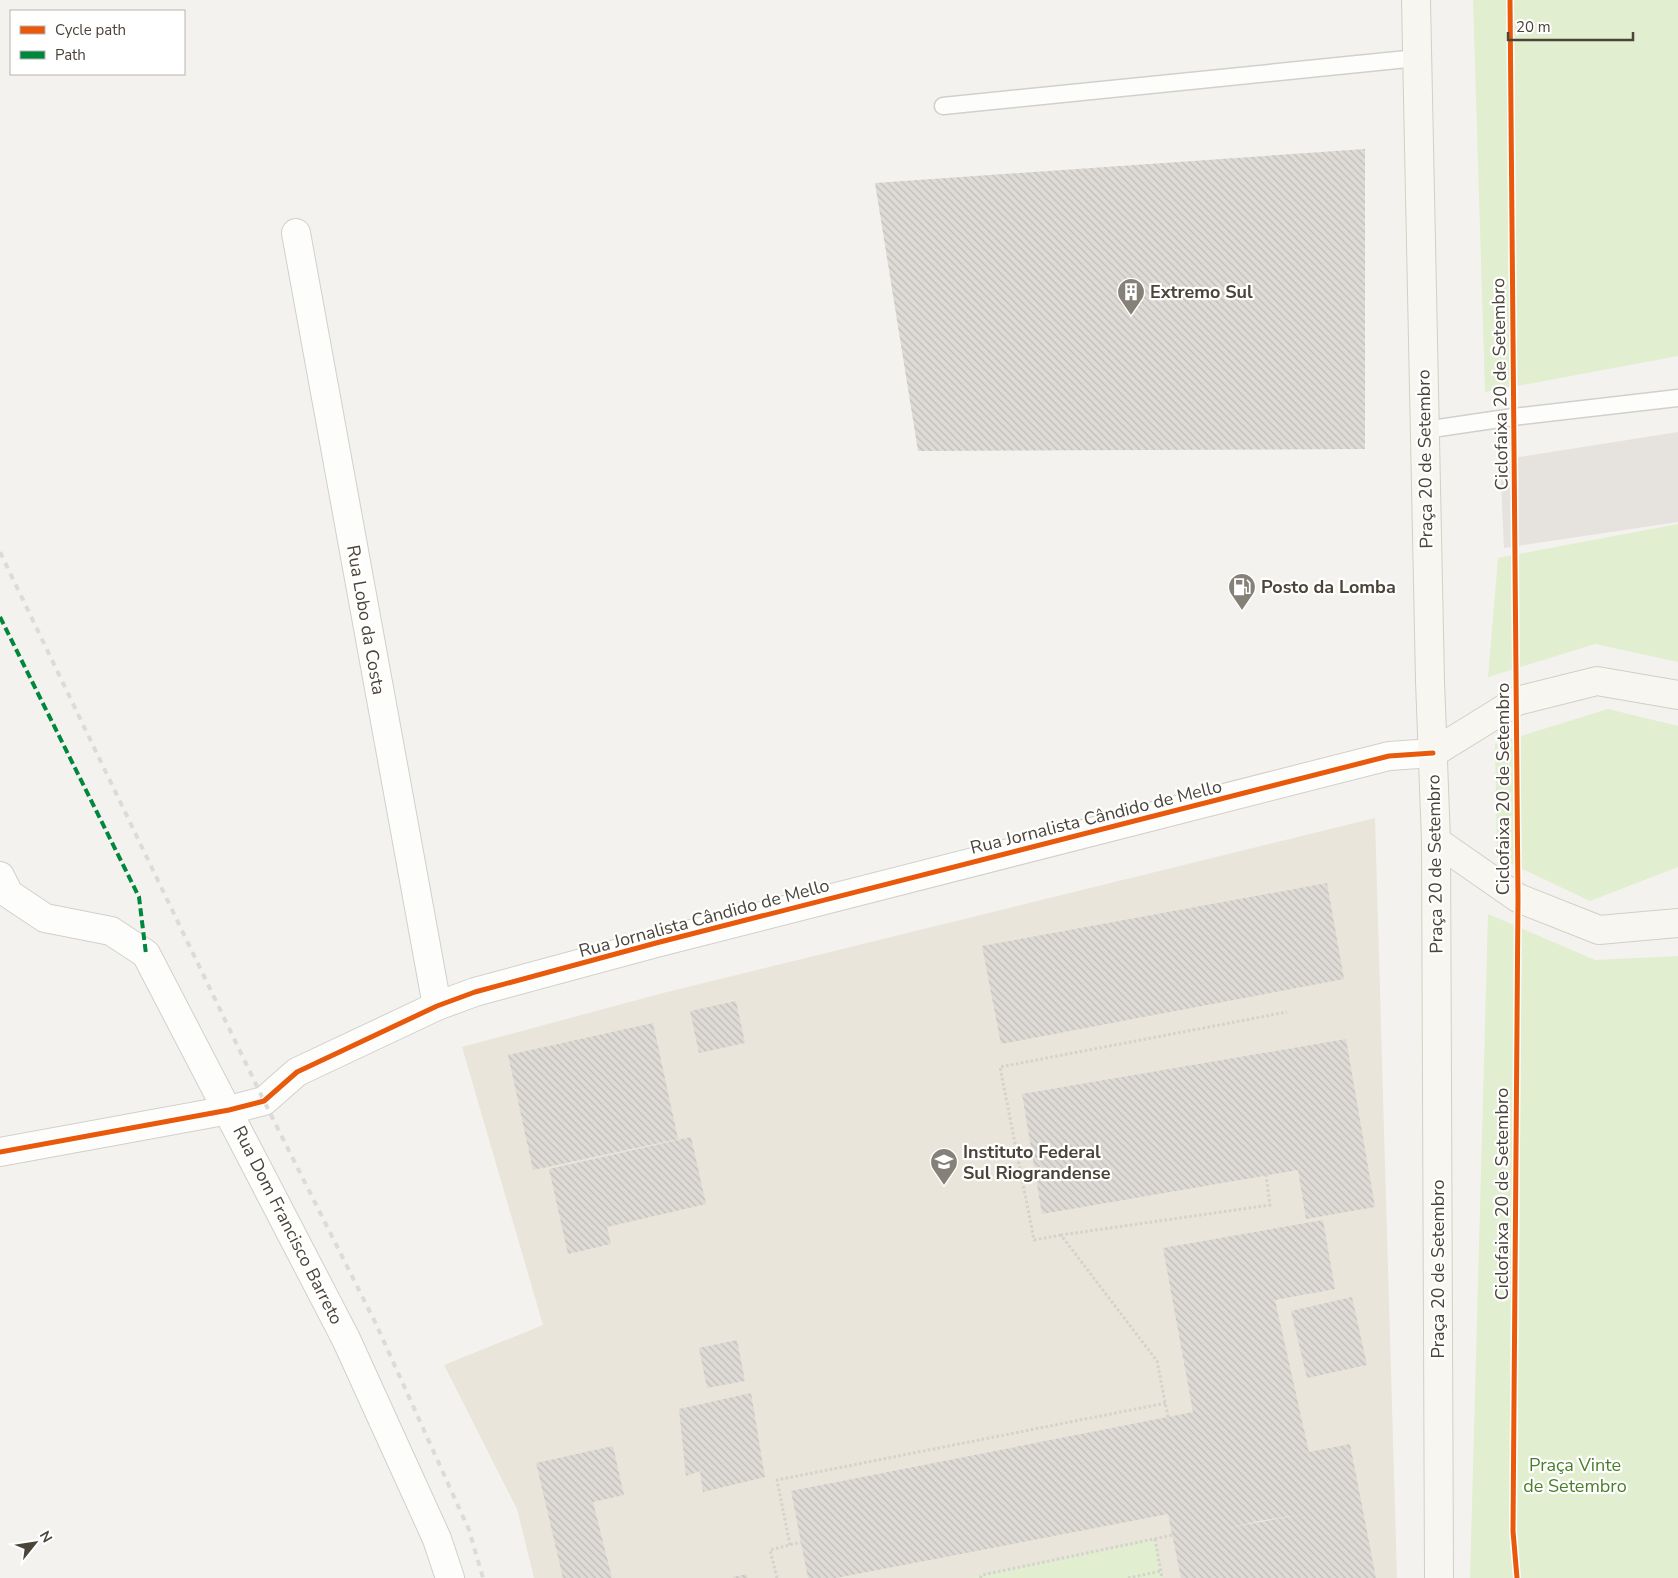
<svg xmlns="http://www.w3.org/2000/svg" width="1678" height="1578" font-family="'Nunito Sans',sans-serif">
	<style>
		.education { fill: #eae5da }
		.green { fill: #e1eecf }
		.parking { fill: #e6e3df }
		.building { fill: url(#building-back-hatch); fill-rule: evenodd }
		.lines { fill: none; stroke-linecap: round; stroke-linejoin: round }
		.service-casing { stroke: #d2d0cb; stroke-width: 19 }
		.minor-casing { stroke: #d2d0cb; stroke-width: 30 }
		.tertiary-casing { stroke: #d2d0cb; stroke-width: 30 }
		.secondary-casing { stroke: #d3cfc5; stroke-width: 30 }
		.path { stroke: #d3d2cc; stroke-width: 3; stroke-dasharray: 2.5 2.5; stroke-linecap: butt }
		.service { stroke: #fdfdfc; stroke-width: 16 }
		.minor { stroke: #fdfdfc; stroke-width: 28 }
		.tertiary { stroke: #fdfdfc; stroke-width: 28 }
		.secondary { stroke: #f7f6f1; stroke-width: 28 }
		.rail { stroke: #dbdbda; stroke-width: 4; stroke-dasharray: 6 6; stroke-linecap: butt }
		.quiet { stroke: #00873e; stroke-width: 4; stroke-dasharray: 8 4; stroke-linecap: butt }
		.cycleway-casing { stroke: #fff; stroke-width: 8 }
		.cycleway { stroke: #e8590c; stroke-width: 5 }
		.labels { text-anchor: middle; dominant-baseline: central; stroke-width: 4.5; stroke-linejoin: round; paint-order: stroke }
		.poi-label { font-size: 18px; font-weight: bold; fill: #4b4439; stroke: #fff; text-anchor: start }
		.street-label { font-size: 18px; fill: #4b4439; stroke: #fff }
		.park-label { font-size: 18px; fill: #4a7f2a; stroke: #fff }
	</style>
	<defs>
		<pattern id="building-back-hatch" width="6" height="6" patternUnits="userSpaceOnUse" patternTransform="scale(1.25)"><rect width="6" height="6" fill="#dedbd6"/><path d="M-1 5l2 2M0 0l6 6M5-1l2 2" fill="none" stroke="#c0bdb8"/></pattern>
	</defs>
	<rect width="100%" height="100%" fill="#f4f2ee"/>
	<path class="education" d="M 1375,818 L 1397,1578 L 534,1578 L 517,1509 L 444,1365 L 543,1325 L 462,1047 L 663,993 Z"/>
	<path class="green" d="M 1473,0 L 1678,0 L 1678,356 L 1485,392 Z
		M 1678,524 L 1678,662 L 1595,644 L 1488,677 L 1498,558 Z
		M 1608,709 L 1678,726 L 1678,867 L 1590,901 L 1497,857 L 1495,744 Z
		M 1488,914 L 1595,960 L 1678,956 L 1678,1578 L 1470,1578 Z
		M 1155,1539 L 1162,1578 L 968,1578 Z"/>
	<path class="parking" d="M 1678,432 L 1678,522 L 1504,548 L 1500,460 Z"/>
	<path class="building" d="M 1365,149 L 1365,449 L 918,451 L 875,183 Z
		M 1327,883 L 1344,979 L 1001,1044 L 982,946 Z
		M 736,1001 L 745,1043 L 699,1053 L 690,1011 Z
		M 653,1023 L 678,1139 L 533,1170 L 508,1055 Z
		M 1346,1039 L 1375,1207 L 1306,1219 L 1298,1170 L 1042,1214 L 1022,1094 Z
		M 691,1137 L 706,1204 L 607,1227 L 611,1244 L 568,1254 L 549,1169 Z
		M 1323,1220 L 1335,1289 L 1275,1300 L 1309,1452 L 1350,1444 L 1376,1578 L 1181,1578 L 1168,1514 L 836,1578 L 808,1578 L 791,1491 L 1193,1412 L 1163,1248 ZM 1299,1515 L 1233,1527 L 1258,1521 Z
		M 1352,1297 L 1367,1365 L 1307,1378 L 1291,1311 Z
		M 737,1340 L 745,1381 L 707,1388 L 699,1348 Z
		M 751,1393 L 765,1477 L 703,1492 L 700,1471 L 686,1476 L 679,1409 Z
		M 613,1446 L 624,1495 L 593,1502 L 612,1578 L 563,1578 L 536,1463 Z
		M 747,1574 L 748,1578 L 733,1578 L 733,1577 Z"/>
	<g class="lines">
		<defs>
			<path id="service" d="M 943,106 L 1417,58
				M 1425,430 L 1513,417 L 1678,398"/>
			<path id="minor" d="M 296,233 L 437,1006
				M 0,876 L 9,894 L 45,918 L 111,931 L 146,954 L 346,1339 L 437,1539 L 450,1578"/>
			<path id="tertiary" d="M 0,1152 L 229,1110 L 264,1101 L 297,1072 L 437,1006 L 475,992 L 656,943 L 1389,756 L 1433,753"/>
			<path id="secondary" d="M 1416,0 L 1430,681 L 1436,841 L 1439,1578
				M 1433,753 L 1517,701 L 1597,681 L 1678,695
				M 1436,841 L 1518,898 L 1599,930 L 1678,923"/>
		</defs>
		<use href="#service" class="service-casing"/>
		<use href="#minor" class="minor-casing"/>
		<use href="#tertiary" class="tertiary-casing"/>
		<use href="#secondary" class="secondary-casing"/>
		<path class="path" d="M 1061,1235 L 1034,1240 L 1000,1067 L 1287,1012
			M 1168,1417 L 1157,1361 L 1061,1235 L 1270,1205 L 1266,1175
			M 1155,1539 L 1162,1578
			M 790,1545 L 777,1480 L 1166,1403
			M 777,1578 L 770,1550 L 801,1542
			M 980,1578 L 982,1575 L 1173,1535
			M 1128,1578 L 1161,1571"/>
		<use href="#service" class="service"/>
		<use href="#minor" class="minor"/>
		<use href="#tertiary" class="tertiary"/>
		<use href="#secondary" class="secondary"/>
		<path class="rail" d="M 0,552 L 264,1101 L 376,1324 L 469,1530 L 483,1578"/>
		<path class="quiet" d="M 0,617 L 139,897 L 146,954"/>
		<defs>
			<path id="cycleway" d="M 1510,0 L 1518,898 L 1513,1531 L 1517,1578
				M 0,1152 L 229,1110 L 264,1101 L 297,1072 L 437,1006 L 475,992 L 656,943 L 1389,756 L 1433,753"/>
		</defs>
		<use href="#cycleway" class="cycleway-casing"/>
		<use href="#cycleway" class="cycleway"/>
	</g>
	<defs>
		<symbol id="building-pin" viewBox="-11 -11 22 30"><path d="M0 17L-7.5 6A9.5 9.5 0 1 1 7.5 6Z" fill="#868178" stroke="#fff"/><path d="M-4-6H4V6H1V3H-1V6H-4ZM-2.5-4.3h1.7v1.8h-1.7ZM.8-4.3h1.7v1.8H.8ZM-2.5-1h1.7V.8h-1.7ZM.8-1h1.7V.8H.8Z" fill="#fff"/></symbol>
		<symbol id="fuel-pin" viewBox="-11 -11 22 30"><path d="M0 17L-7.5 6A9.5 9.5 0 1 1 7.5 6Z" fill="#868178" stroke="#fff"/><path d="M-5.5-6h7V0h2V4h1.3V-2.5L3-4.5l.8-.8L6-3V5H2.5V1h-1V6h-7ZM-4.2-4.7v3.2H.2V-4.7Z" fill="#fff"/></symbol>
		<symbol id="university-pin" viewBox="-11 -11 22 30"><path d="M0 17L-7.5 6A9.5 9.5 0 1 1 7.5 6Z" fill="#868178" stroke="#fff"/><path d="M0-5L7-2L0 1L-7-2ZM-4 1L0 2.5L4 1V4Q0 6-4 4Z" fill="#fff"/></symbol>
	</defs>
	<g fill-rule="evenodd">
		<use href="#building-pin" x="1115" y="276" width="32" height="43"/>
		<use href="#fuel-pin" x="1226" y="571" width="32" height="43"/>
		<use href="#university-pin" x="928" y="1146" width="32" height="43"/>
	</g>
	<g class="labels">
		<g class="poi-label">
			<text x="1150" y="292">Extremo Sul</text>
			<text x="1261" y="587">Posto da Lomba</text>
			<text x="963" y="1152">Instituto Federal<tspan x="963" dy="21">Sul Riograndense</tspan></text>
		</g>
		<g class="street-label">
			<text transform="translate(1500 384) rotate(-91)">Ciclofaixa 20 de Setembro</text>
			<text transform="translate(1425 459) rotate(-91)">Praça 20 de Setembro</text>
			<text transform="translate(366 620) rotate(80)">Rua Lobo da Costa</text>
			<text transform="translate(1503 789) rotate(-90)">Ciclofaixa 20 de Setembro</text>
			<text transform="translate(1096 817) rotate(-14)">Rua Jornalista Cândido de Mello</text>
			<text transform="translate(1435 864) rotate(-91)">Praça 20 de Setembro</text>
			<text transform="translate(704 918) rotate(-15)">Rua Jornalista Cândido de Mello</text>
			<text transform="translate(1502 1194) rotate(-90)">Ciclofaixa 20 de Setembro</text>
			<text transform="translate(288 1225) rotate(63)">Rua Dom Francisco Barreto</text>
			<text transform="translate(1438 1269) rotate(-90)">Praça 20 de Setembro</text>
		</g>
		<g class="park-label">
			<text x="1575" y="1465">Praça Vinte<tspan x="1575" dy="21">de Setembro</tspan></text>
		</g>
	</g>
	<rect x="10" y="10" width="175" height="65" fill="#ffffff" stroke="#b7b4b0"/>
	<rect x="20" y="26" width="25" height="8" fill="#e8590c" stroke="#b7b4b0"/>
	<text x="55" y="35" font-size="15" fill="#4b4439">Cycle path</text>
	<rect x="20" y="51" width="25" height="8" fill="#00873e" stroke="#b7b4b0"/>
	<text x="55" y="60" font-size="15" fill="#4b4439">Path</text>
	<g transform="translate(35 1543) rotate(60)" stroke="#ffffff" stroke-width="4" paint-order="stroke">
	<path d="M0-4L9 19L0 12L-9 19Z" fill="#4b4439"/>
	<text y="-8" font-size="14" font-weight="bold" text-anchor="middle" fill="#4b4439">N</text>
	</g>
	<path d="M1508 32v8h125v-8" fill="none" stroke="#4b4439" stroke-width="2.5"/>
	<text x="1516" y="32" font-size="15" fill="#4b4439" stroke="#ffffff" stroke-width="4" paint-order="stroke">20 m</text>
</svg>
